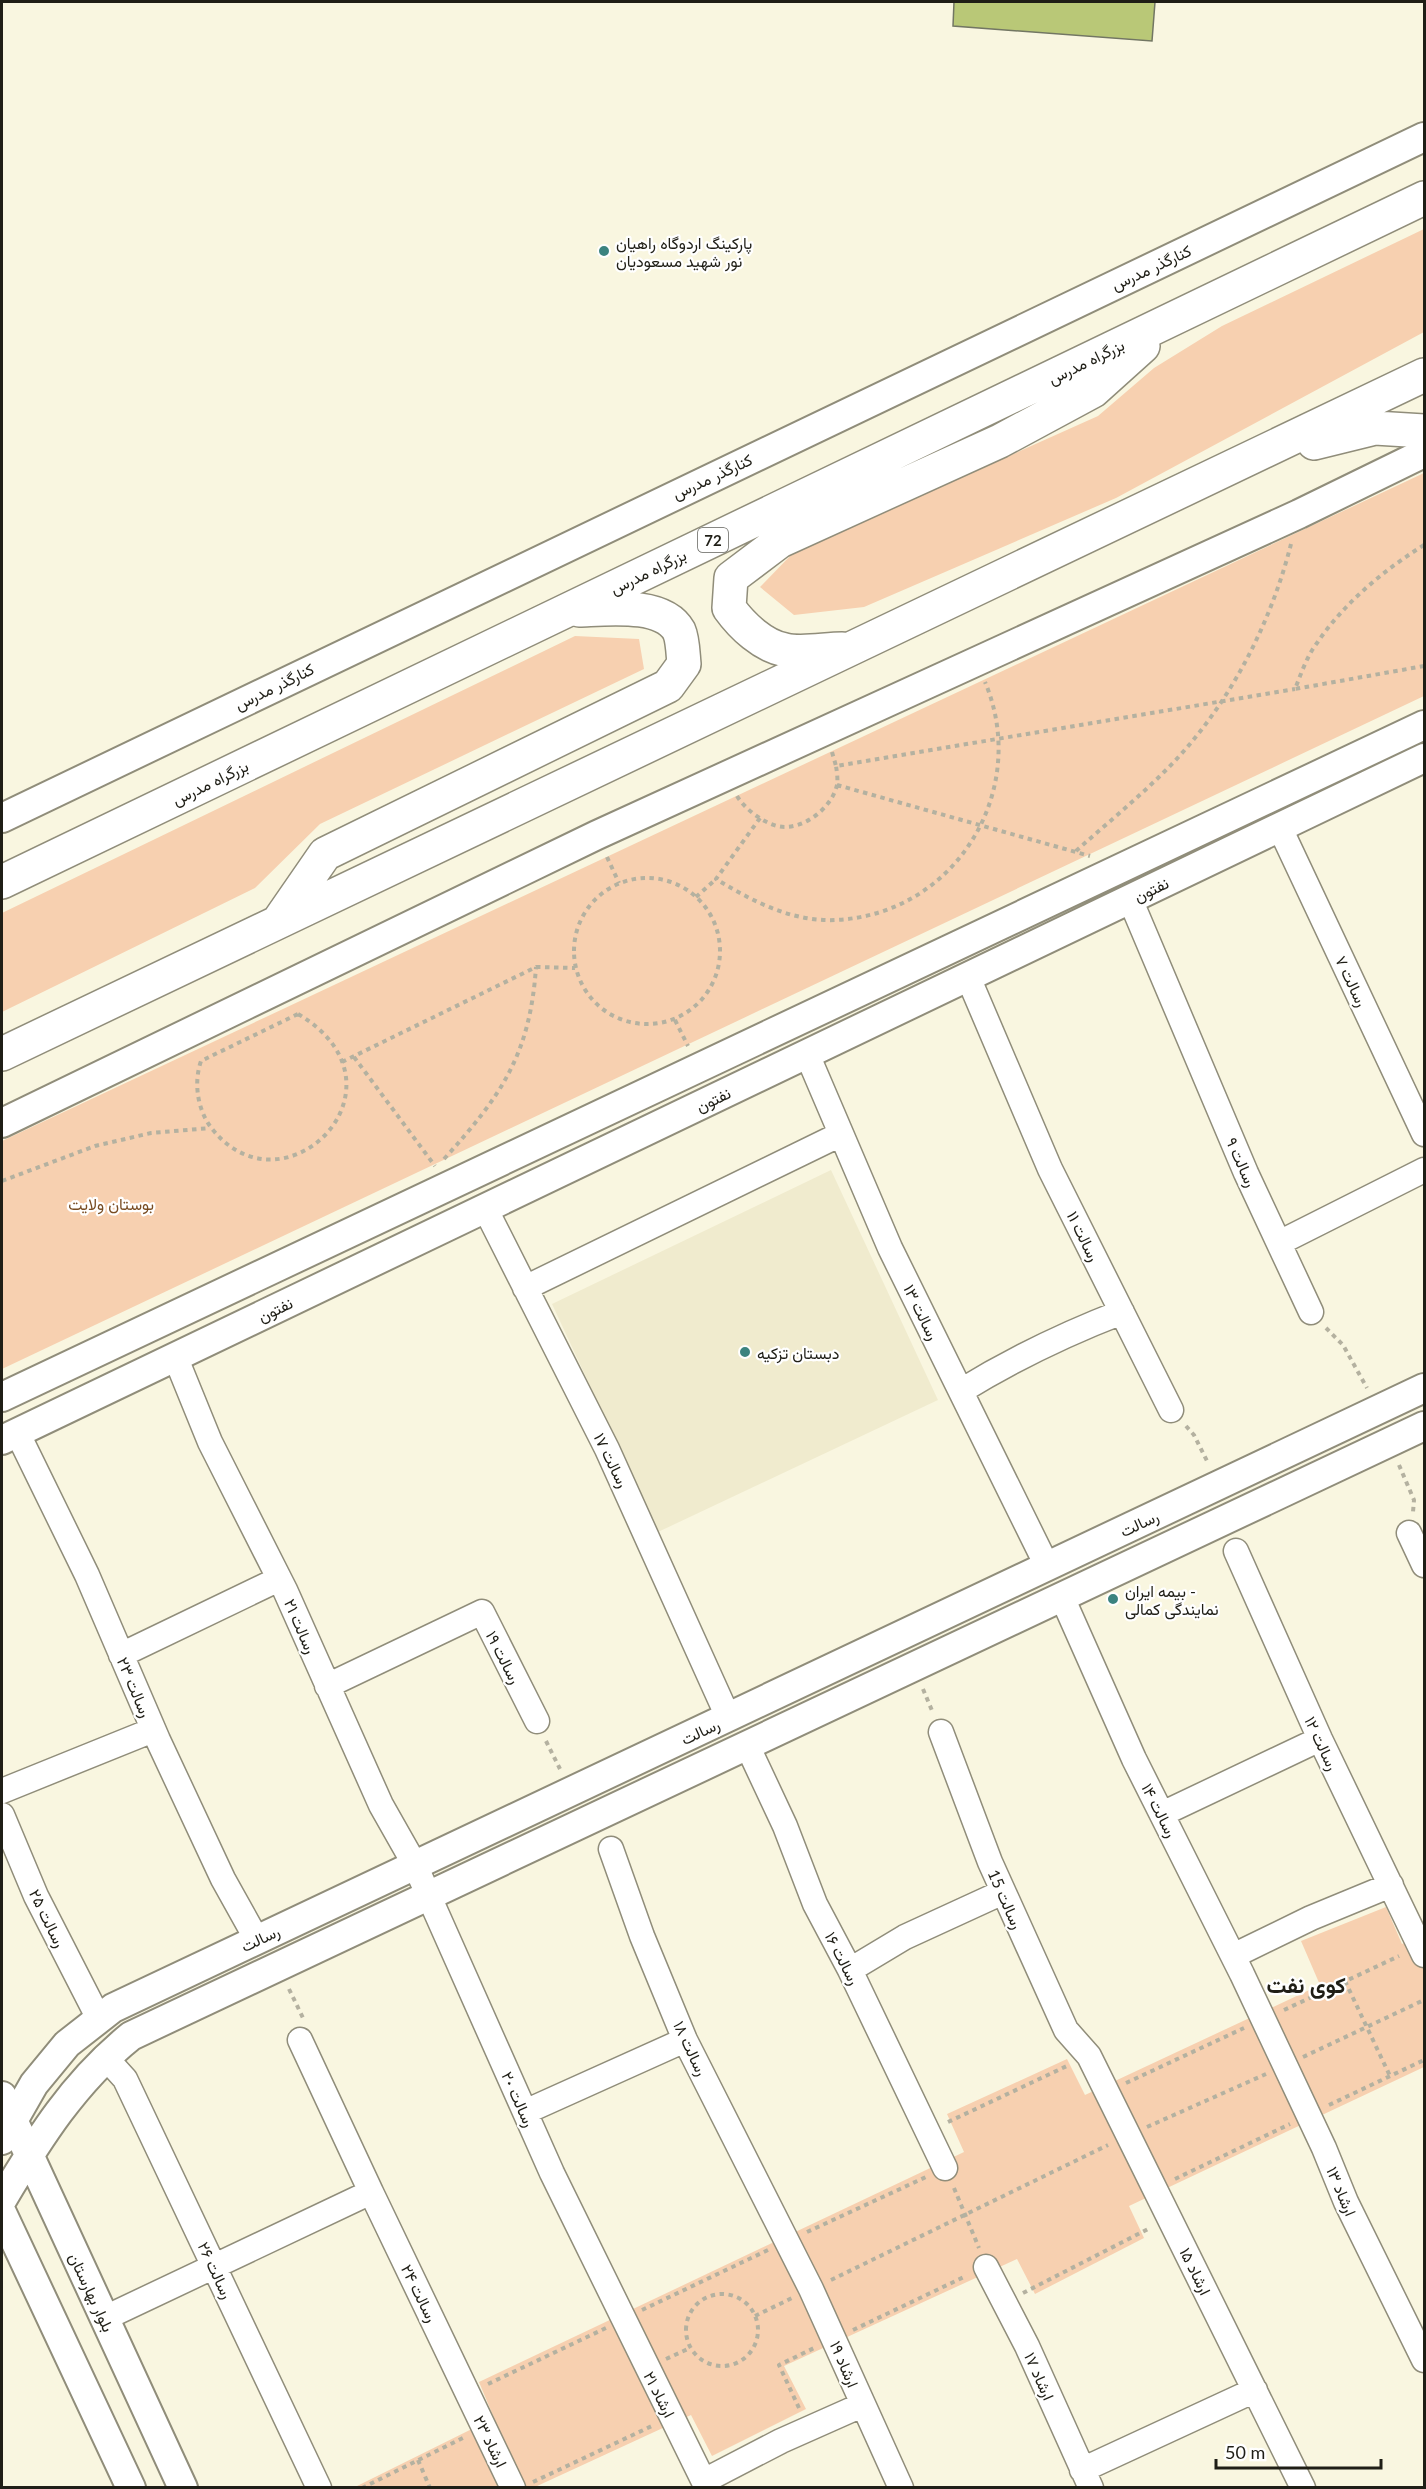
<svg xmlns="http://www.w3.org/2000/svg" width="1426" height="2489" font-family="Lato,Vazirmatn,sans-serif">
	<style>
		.built { fill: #f0ebce }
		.green { fill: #f7d0b0 }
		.building { fill: #b9c877; stroke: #727663; stroke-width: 1.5 }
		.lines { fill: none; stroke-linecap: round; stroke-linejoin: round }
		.minor-casing { stroke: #908d7a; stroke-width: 27 }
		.tertiary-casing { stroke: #908d7a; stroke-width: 32 }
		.trunk-casing { stroke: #908d7a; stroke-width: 36 }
		.path { stroke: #b4b1a0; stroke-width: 4; stroke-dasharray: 4.5 4.5; stroke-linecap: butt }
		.minor { stroke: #fff; stroke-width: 24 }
		.tertiary { stroke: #fff; stroke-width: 28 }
		.trunk { stroke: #fff; stroke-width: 33 }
		.poi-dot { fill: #3b837f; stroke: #fff; stroke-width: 2 }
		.labels { text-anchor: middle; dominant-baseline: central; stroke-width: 4.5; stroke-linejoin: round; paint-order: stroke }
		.shield { fill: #fff; stroke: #62625c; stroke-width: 1.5 }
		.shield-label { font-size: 15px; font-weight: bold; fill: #1f1e16 }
		.poi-label { font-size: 16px; fill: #1f1e16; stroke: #fff; text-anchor: start }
		.street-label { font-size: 16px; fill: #1f1e16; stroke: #fff }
		.park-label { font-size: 16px; fill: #784c22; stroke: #fff }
		.district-label { font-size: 22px; font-weight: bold; fill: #1f1e16; stroke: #fff }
	</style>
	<rect width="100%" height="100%" fill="#f9f6e0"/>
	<path class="built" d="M 831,1170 L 938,1400 L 658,1532 L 552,1304 Z"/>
	<path class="green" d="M 1424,229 L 1424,332 L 1116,498 L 864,607 L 794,615 L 760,587 L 793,553 L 1098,416 L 1154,368 L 1222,326 Z
		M 1424,473 L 1424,696 L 2,1369 L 2,1141 Z
		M 575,636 L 639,639 L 644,669 L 320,824 L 255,888 L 2,1012 L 2,913 Z
		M 1386,1907 L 1402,1944 L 1424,1934 L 1424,2067 L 1129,2206 L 1144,2238 L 1035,2294 L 1017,2259 L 784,2366 L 806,2409 L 712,2456 L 691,2415 L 535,2487 L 353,2488 L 494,2418 L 479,2382 L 964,2152 L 947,2114 L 1067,2059 L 1085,2095 L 1320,1985 L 1301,1941 Z"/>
	<path class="building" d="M 954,2 L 1155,2 L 1152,41 L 953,26 Z"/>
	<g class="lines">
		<defs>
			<path id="minor" d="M 1280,828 L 1424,1134
				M 1130,899 L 1246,1173 L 1311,1312
				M 968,977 L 1050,1169 L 1171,1410
				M 807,1054 L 890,1248 L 1047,1566
				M 485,1208 L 607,1449 L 728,1717
				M 1279,1243 L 1424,1170
				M 525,1288 L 841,1134
				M 175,1356 L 210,1442 L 285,1590 L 381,1805 L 415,1865 L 552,2173 L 707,2488
				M 961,1391 C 1013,1359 1065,1334 1122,1312
				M 17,1432 L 87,1575 L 158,1740 L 223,1879 L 257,1940
				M 1409,1533 L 1424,1565
				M 1236,1551 L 1320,1739 L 1424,1955
				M 1062,1597 L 1134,1759 L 1242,1974 L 1324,2148 L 1346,2202 L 1424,2360
				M 121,1655 L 279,1579
				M 327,1686 L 482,1612 L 537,1721
				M 941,1732 L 990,1862 L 1066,2030 L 1089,2056 L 1303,2488
				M 747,1745 L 785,1826 L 815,1904 L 850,1970 L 945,2168
				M 2,1791 L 153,1730
				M 1162,1814 L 1320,1739
				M 2,1815 L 36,1896 L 99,2019
				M 611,1849 L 642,1936 L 685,2040 L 811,2289 L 901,2488
				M 1233,1956 L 1311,1918 L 1391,1885
				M 850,1970 L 905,1937 L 1003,1892
				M 105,2057 L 125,2079 L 319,2488
				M 525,2112 L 685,2040
				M 371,2192 L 513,2488
				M 986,2267 L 1027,2346 L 1091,2488
				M 105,2318 L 371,2192 L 300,2040
				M 1082,2470 L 1255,2390
				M 704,2481 L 781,2441 L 862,2405"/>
			<path id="tertiary" d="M 2,818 L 1424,137
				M 2,1123 L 597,835 L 1299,514 L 1424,453
				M 2,1397 L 1424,725
				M 2,1440 L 1424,758
				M 2,2096 L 183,2488
				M 2,2140 L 34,2084 L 67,2044 L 113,2008 L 1424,1388
				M 2,2200 C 39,2138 74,2082 131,2036 L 1424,1426
				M 2,2213 L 131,2488"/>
			<path id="trunk" d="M 1314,443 L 1375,428 L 1424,431
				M 842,649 C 825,649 802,654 785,650 C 763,646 742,626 729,608 L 731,578 L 780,541 L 1000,441 L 1093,391 L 1143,346
				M 2,882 L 1424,198
				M 278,922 L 325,854 L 668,686 L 684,664 C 683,655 683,640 679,631 C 663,602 607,609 579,610
				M 2,1054 L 1424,375"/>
		</defs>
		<use href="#minor" class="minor-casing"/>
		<use href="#tertiary" class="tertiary-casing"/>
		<use href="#trunk" class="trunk-casing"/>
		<path class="path" d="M 1424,545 C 1384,570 1344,603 1317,643 C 1307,656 1301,674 1295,689 L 1424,666
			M 832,752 L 836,766 L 1295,689
			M 837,785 L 1090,856
			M 737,796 C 745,809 762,822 777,826 C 802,832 832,808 837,785 C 838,780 837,772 836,766
			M 760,818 L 716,879 C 752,901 792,922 835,920 C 955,915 1031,791 985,682
			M 1076,851 C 1105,825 1136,800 1164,772 C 1226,711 1270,627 1291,544
			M 607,857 L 619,883
			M574 951a73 73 0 1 1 146 0a73 73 0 1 1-146 0Z
			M 696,897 L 716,879
			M 298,1014 C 418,1085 286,1219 213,1130 C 198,1112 193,1084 201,1061 Z
			M 675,1020 L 688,1046
			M 354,1057 L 435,1166
			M 342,1062 L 536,967 L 575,968
			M 444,1159 C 501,1096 530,1055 536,967
			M 2,1181 L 95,1146 L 151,1133 L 210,1128
			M 1326,1328 L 1343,1345 L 1367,1388
			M 1186,1426 L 1194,1435 L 1208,1463
			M 1399,1465 L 1414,1500 L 1413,1512
			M 923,1689 L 933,1713
			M 546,1741 L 560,1769
			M 1345,1981 L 1390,2076
			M 289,1989 L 304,2020
			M 1284,2010 L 1399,1956
			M 1303,2057 L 1424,2000
			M 1126,2083 L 1244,2028
			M 1329,2105 L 1424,2060
			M 948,2122 L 1069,2065
			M 1147,2127 L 1266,2074
			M 1175,2179 L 1290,2124
			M 954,2188 L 979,2248
			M 807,2232 L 926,2177
			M 831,2280 L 1108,2145
			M 1023,2293 L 1150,2228
			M686 2330a36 36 0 1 1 72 0a36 36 0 1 1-72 0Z
			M 642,2310 L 768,2250
			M 755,2316 L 792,2298
			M 853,2330 L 966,2276
			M 666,2359 L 690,2348
			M 488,2384 L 606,2328
			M 799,2408 L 779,2365 L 814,2348
			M 418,2460 L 430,2488
			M 533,2482 L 654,2425
			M 362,2488 L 465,2437"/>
		<use href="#minor" class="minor"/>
		<use href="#tertiary" class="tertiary"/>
		<use href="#trunk" class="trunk"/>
	</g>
	<g class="poi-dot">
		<circle cx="604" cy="251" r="6"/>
		<circle cx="745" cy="1352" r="6"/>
		<circle cx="1113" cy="1599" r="6"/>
	</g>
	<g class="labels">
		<rect class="shield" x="698" y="528" width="30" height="24" rx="4.5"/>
		<g class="shield-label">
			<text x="713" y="540">72</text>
		</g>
		<g class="poi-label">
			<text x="616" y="242">پارکینگ اردوگاه راهیان<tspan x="616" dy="18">نور شهید مسعودیان</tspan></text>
			<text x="757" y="1352">دبستان تزکیه</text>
			<text x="1125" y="1590">بیمه ایران -<tspan x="1125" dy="18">نمایندگى کمالى</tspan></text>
		</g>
		<g class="street-label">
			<text transform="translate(1151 267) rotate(-25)">کنارگذر مدرس</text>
			<text transform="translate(1086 361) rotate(-26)">بزرگراه مدرس</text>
			<text transform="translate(712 476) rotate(-25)">کنارگذر مدرس</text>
			<text transform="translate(648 571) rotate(-26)">بزرگراه مدرس</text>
			<text transform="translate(274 686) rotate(-26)">کنارگذر مدرس</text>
			<text transform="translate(210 782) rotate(-26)">بزرگراه مدرس</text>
			<text transform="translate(1151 889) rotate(-26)">نفتون</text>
			<text transform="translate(1352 981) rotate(65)">رسالت ۷</text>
			<text transform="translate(713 1099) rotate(-26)">نفتون</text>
			<text transform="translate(1242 1162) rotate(66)">رسالت ۹</text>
			<text transform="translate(1084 1236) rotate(64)">رسالت ۱۱</text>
			<text transform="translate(275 1309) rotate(-26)">نفتون</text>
			<text transform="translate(922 1312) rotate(64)">رسالت ۱۳</text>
			<text transform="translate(612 1460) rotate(64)">رسالت ۱۷</text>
			<text transform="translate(1139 1523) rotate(-25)">رسالت</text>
			<text transform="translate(301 1626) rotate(67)">رسالت ۲۱</text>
			<text transform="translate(504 1657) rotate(63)">رسالت ۱۹</text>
			<text transform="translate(135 1687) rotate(67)">رسالت ۲۳</text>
			<text transform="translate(700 1731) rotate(-25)">رسالت</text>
			<text transform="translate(1322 1743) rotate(65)">رسالت ۱۲</text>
			<text transform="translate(1160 1810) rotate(63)">رسالت ۱۴</text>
			<text transform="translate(1006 1899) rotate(66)">رسالت 15</text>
			<text transform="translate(48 1918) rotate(64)">رسالت ۲۵</text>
			<text transform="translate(260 1938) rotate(-25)">رسالت</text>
			<text transform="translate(843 1958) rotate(63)">رسالت ۱۶</text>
			<text transform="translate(691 2048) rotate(65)">رسالت ۱۸</text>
			<text transform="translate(519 2099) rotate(66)">رسالت ٢٠</text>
			<text transform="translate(1342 2191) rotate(67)">ارشاد ۱۳</text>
			<text transform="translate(216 2270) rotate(65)">رسالت ۲۶</text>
			<text transform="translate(1196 2271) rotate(64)">ارشاد ۱۵</text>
			<text transform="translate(92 2292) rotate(65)">بلوار بهارستان</text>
			<text transform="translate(420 2293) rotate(64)">رسالت ۲۴</text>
			<text transform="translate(845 2364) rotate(67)">ارشاد ۱۹</text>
			<text transform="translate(1040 2376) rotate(66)">ارشاد ۱۷</text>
			<text transform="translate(660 2394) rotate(63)">ارشاد ۲۱</text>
			<text transform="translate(491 2441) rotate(64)">ارشاد ۲۳</text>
		</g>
		<g class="park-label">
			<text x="111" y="1203">بوستان ولایت</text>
		</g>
		<g class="district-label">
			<text x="1306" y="1984">کوی نفت</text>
		</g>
	</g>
	<rect width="1426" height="2489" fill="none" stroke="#1f1e16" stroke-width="6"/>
	<path d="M1216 2459v9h165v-9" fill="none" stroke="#1f1e16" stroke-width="3"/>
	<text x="1225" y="2459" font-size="18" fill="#1f1e16" stroke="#ffffff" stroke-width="4.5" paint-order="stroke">50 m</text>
</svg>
